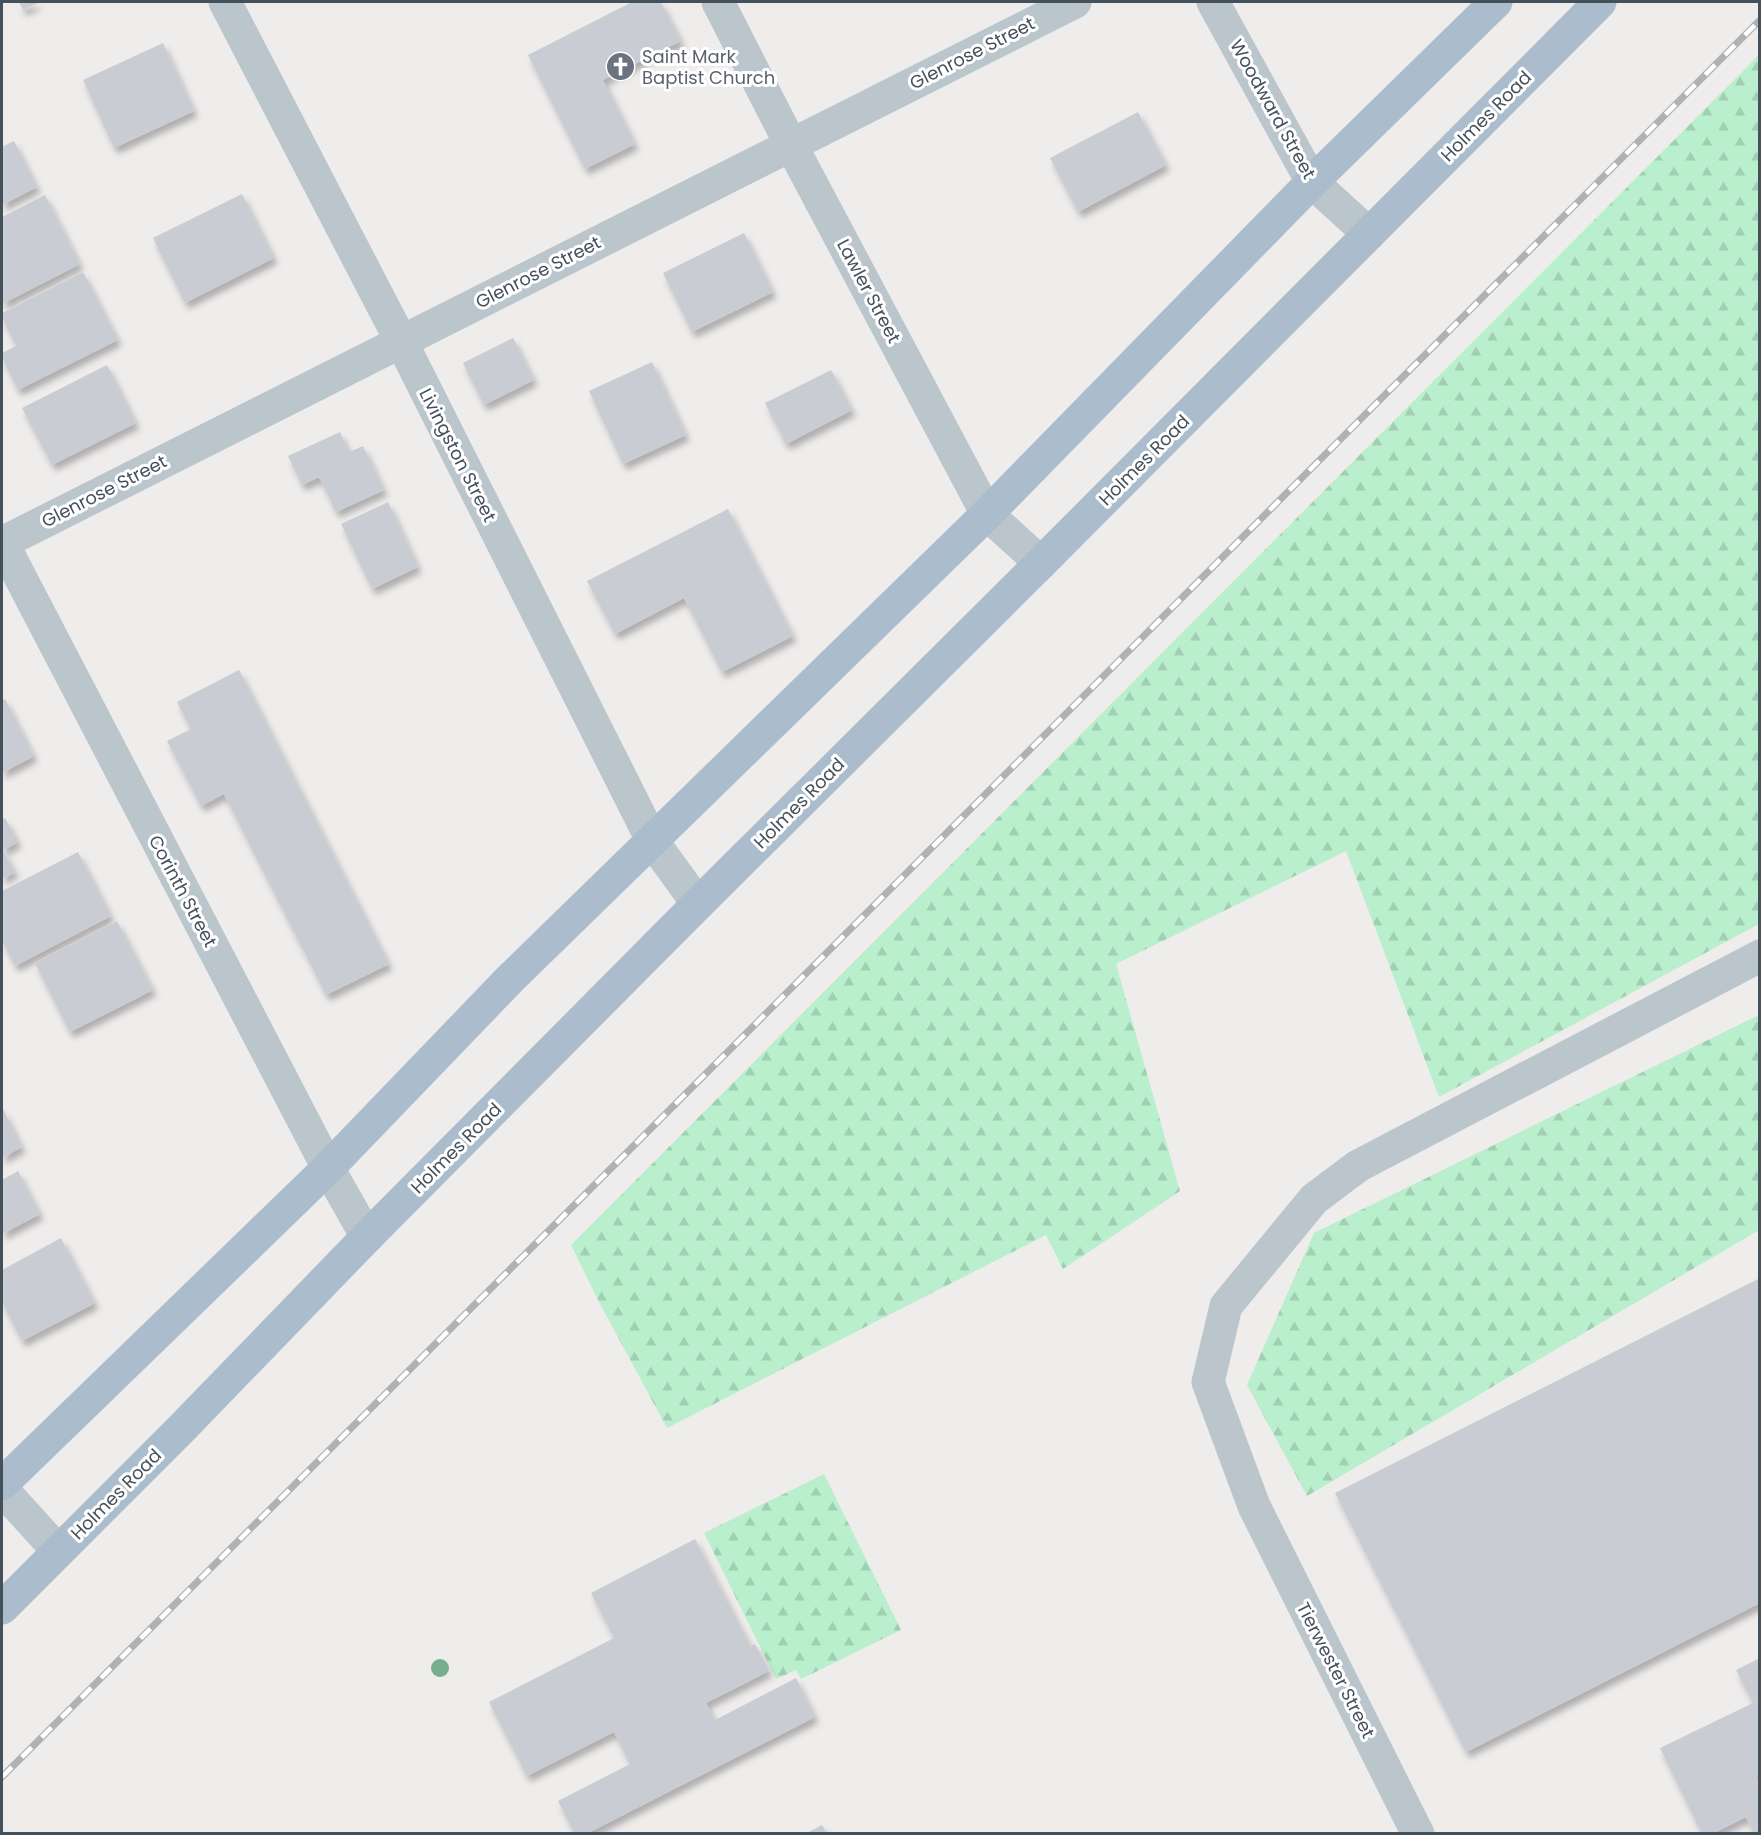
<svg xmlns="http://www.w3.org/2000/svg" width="1761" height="1835" font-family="Poppins,sans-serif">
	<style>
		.forest { fill: url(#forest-firs) }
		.building { fill: #c9ccd2; filter: url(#shadow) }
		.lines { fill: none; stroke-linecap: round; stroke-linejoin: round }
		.minor { stroke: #bac5cc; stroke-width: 33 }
		.major { stroke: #abbdcd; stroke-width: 33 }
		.rail-casing { stroke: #aeb2b7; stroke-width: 7 }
		.rail { stroke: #fff; stroke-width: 4.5; stroke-dasharray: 14; stroke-linecap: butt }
		.tree { fill: #77ae90 }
		.labels { text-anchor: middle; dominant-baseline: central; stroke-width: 6; stroke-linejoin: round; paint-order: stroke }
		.street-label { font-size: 18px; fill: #45515a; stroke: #fff }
		.worship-label { font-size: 18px; fill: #5b616d; stroke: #fff; text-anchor: start }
	</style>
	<defs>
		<pattern id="forest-firs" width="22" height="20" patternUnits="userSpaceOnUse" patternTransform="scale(1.5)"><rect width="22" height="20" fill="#b9efcc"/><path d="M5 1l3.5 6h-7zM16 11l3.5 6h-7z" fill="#a0cfb1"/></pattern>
		<filter id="shadow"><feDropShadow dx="3.5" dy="6" stdDeviation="3" flood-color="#0004"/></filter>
	</defs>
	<rect width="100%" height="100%" fill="#efecec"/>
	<path class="forest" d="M 1759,55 L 1759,924 L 1439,1097 L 1346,851 L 1116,964 L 1180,1191 L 1063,1269 L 1046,1235 L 667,1428 L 599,1302 L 571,1245 Z
		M 1759,1015 L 1759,1230 L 1307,1496 L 1247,1385 L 1314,1233 Z
		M 824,1474 L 901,1630 L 801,1679 L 796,1670 L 776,1679 L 704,1533 Z"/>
	<path class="building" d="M 19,2 L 40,2 L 23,10 Z
		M 632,2 L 661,2 L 681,41 L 603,80 L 635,144 L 585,169 L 528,55 Z
		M 163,43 L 194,111 L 114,148 L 83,80 Z
		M 1138,112 L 1166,165 L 1078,212 L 1050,158 Z
		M 14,141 L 37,187 L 2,205 L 2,147 Z
		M 242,194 L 274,258 L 185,303 L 153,238 Z
		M 45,195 L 80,264 L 2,304 L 2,217 Z
		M 744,233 L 773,292 L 692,332 L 663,273 Z
		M 83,272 L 118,340 L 18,390 L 2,357 L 2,353 L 16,346 L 2,317 L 2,313 Z
		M 513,338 L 534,380 L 484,405 L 463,363 Z
		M 652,362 L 686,435 L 623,464 L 589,391 Z
		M 107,365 L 136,423 L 52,465 L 22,408 Z
		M 831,370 L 852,410 L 786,444 L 765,403 Z
		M 340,432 L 349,452 L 363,446 L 384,490 L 336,512 L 319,477 L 302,485 L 288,456 Z
		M 388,502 L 418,567 L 372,589 L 341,524 Z
		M 728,509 L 793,636 L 722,672 L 684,598 L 615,634 L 587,581 Z
		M 239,670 L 389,964 L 326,995 L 224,794 L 201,806 L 167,741 L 191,729 L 177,702 Z
		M 5,699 L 34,756 L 2,773 L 2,700 Z
		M 5,818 L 18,842 L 3,850 L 15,872 L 2,879 L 2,820 Z
		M 78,852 L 111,916 L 15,966 L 2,940 L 2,891 Z
		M 117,921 L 153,990 L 70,1032 L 35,963 Z
		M 2,1107 L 22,1147 L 2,1158 Z
		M 18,1171 L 40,1214 L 2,1234 L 2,1180 Z
		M 61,1238 L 95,1303 L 22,1341 L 2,1302 L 2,1270 Z
		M 1760,1278 L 1760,1603 L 1466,1752 L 1335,1493 Z
		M 695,1539 L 750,1646 L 755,1644 L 769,1671 L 706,1703 L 715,1720 L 796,1678 L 815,1717 L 586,1834 L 575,1834 L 558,1801 L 630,1764 L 614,1732 L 527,1776 L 489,1702 L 614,1638 L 591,1593 Z
		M 1760,1658 L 1760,1776 L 1756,1777 L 1760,1784 L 1760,1834 L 1754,1834 L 1746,1817 L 1712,1834 L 1702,1834 L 1660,1748 L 1753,1703 L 1736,1670 Z
		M 822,1825 L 827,1834 L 805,1834 Z"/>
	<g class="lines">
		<path class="minor" d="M 225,2 L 401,341 L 653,842 L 698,904
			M 718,2 L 791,145 L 987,514 L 1041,563
			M 1213,2 L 1312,182 L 1369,234
			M 2,542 L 328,1168 L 367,1237
			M 2,543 L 1075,2
			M 2,1489 L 58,1551
			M 1418,1834 L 1254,1506 L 1208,1382 L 1226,1306 L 1314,1199 L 1358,1166 L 1760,956"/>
		<path class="major" d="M 2,1484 L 328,1168 L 510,979 L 987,514 L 1312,182 L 1496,2
			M 2,1608 L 183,1427 L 367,1237 L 698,904 L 1041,563 L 1600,2"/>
		<defs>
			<path id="rail" d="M 2,1777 L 1760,20"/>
		</defs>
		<use href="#rail" class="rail-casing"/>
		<use href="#rail" class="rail"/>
	</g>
	<circle class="tree" cx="440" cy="1668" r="9"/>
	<defs>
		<symbol id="church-disc" viewBox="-11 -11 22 22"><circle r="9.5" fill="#6b7280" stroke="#fff"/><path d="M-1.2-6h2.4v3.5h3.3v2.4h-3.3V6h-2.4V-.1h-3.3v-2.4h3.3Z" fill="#fff"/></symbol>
	</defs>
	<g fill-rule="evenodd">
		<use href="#church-disc" x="604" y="50" width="33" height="33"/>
	</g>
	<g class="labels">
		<g class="street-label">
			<text transform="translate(972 53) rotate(-27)">Glenrose Street</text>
			<text transform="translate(1273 109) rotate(61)">Woodward Street</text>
			<text transform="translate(1486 116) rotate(-45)">Holmes Road</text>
			<text transform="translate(538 272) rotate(-27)">Glenrose Street</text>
			<text transform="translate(869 291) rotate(62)">Lawler Street</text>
			<text transform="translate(458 455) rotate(63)">Livingston Street</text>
			<text transform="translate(1144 460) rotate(-45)">Holmes Road</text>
			<text transform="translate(104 491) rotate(-27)">Glenrose Street</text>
			<text transform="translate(799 803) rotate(-45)">Holmes Road</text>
			<text transform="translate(183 891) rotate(62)">Corinth Street</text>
			<text transform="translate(456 1148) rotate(-45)">Holmes Road</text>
			<text transform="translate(116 1494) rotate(-45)">Holmes Road</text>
			<text transform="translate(1336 1670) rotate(63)">Tierwester Street</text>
		</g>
		<g class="worship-label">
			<text x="642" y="56">Saint Mark<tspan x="642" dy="21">Baptist Church</tspan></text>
		</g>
	</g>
	<rect width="1761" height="1835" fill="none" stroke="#45515a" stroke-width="6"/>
</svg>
